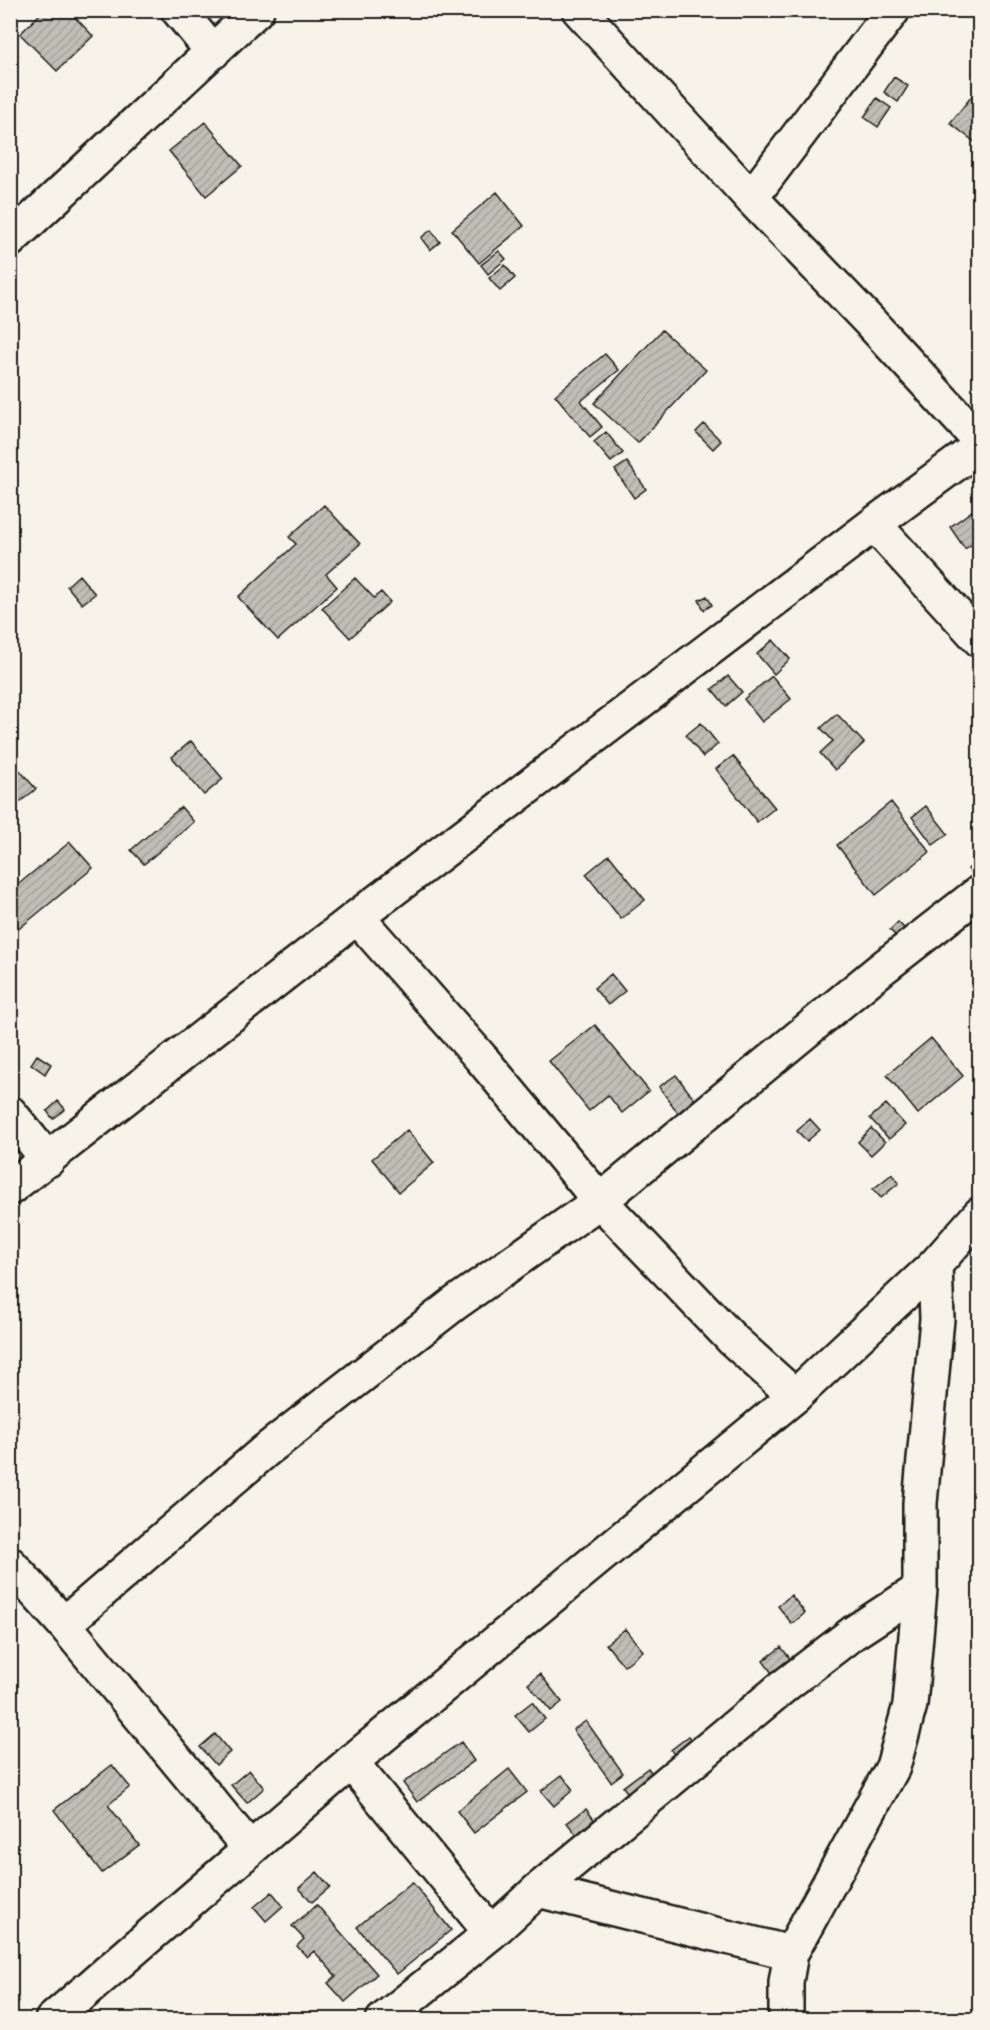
<svg xmlns="http://www.w3.org/2000/svg" width="990" height="2030" font-family="Sriracha,sans-serif">
	<style>
		.building { fill: url(#building-hatch); stroke: #1c1c1c; stroke-width: 1.5 }
		.lines { fill: none; stroke-linecap: round; stroke-linejoin: round }
		.street-casing { stroke: #1c1c1c; stroke-width: 38 }
		.secondary-casing { stroke: #1c1c1c; stroke-width: 38 }
		.street { stroke: #f7f3e8; stroke-width: 33 }
		.secondary { stroke: #f7f3e8; stroke-width: 33 }
	</style>
	<defs>
		<pattern id="building-hatch" width="6" height="6" patternUnits="userSpaceOnUse" patternTransform="scale(1.5)"><rect width="6" height="6" fill="#c0beb5"/><path d="M-1 1l2-2M0 6l6-6M5 7l2-2" fill="none" stroke="#a4a39b"/></pattern>
	</defs>
	<rect width="100%" height="100%" fill="#f7f3e8"/>
	<filter id="ink" filterUnits="userSpaceOnUse"><feTurbulence type="fractalNoise" baseFrequency=".0167" numOctaves="2"/><feDisplacementMap in="SourceGraphic" scale="12" xChannelSelector="R" yChannelSelector="G"/><feConvolveMatrix kernelMatrix="1 2 1 2 8 2 1 2 1" color-interpolation-filters="sRGB"/></filter>
	<g filter="url(#ink)">
		<path class="building" d="M 44,10 L 68,10 L 93,36 L 57,71 L 20,34 Z
			M 894,77 L 908,86 L 898,102 L 884,92 Z
			M 976,91 L 980,94 L 980,146 L 950,123 Z
			M 10,92 L 20,102 L 10,111 Z
			M 877,98 L 891,108 L 878,127 L 864,117 Z
			M 205,122 L 242,166 L 206,196 L 169,151 Z
			M 497,192 L 524,226 L 479,263 L 452,230 Z
			M 10,204 L 17,210 L 10,216 Z
			M 431,230 L 440,242 L 430,250 L 421,238 Z
			M 499,251 L 506,259 L 488,274 L 481,265 Z
			M 505,265 L 515,278 L 500,291 L 489,278 Z
			M 662,330 L 706,370 L 638,443 L 594,403 Z
			M 605,354 L 619,370 L 581,401 L 602,427 L 590,437 L 555,395 Z
			M 704,424 L 721,441 L 713,449 L 696,432 Z
			M 606,432 L 623,453 L 611,462 L 594,442 Z
			M 627,462 L 646,489 L 634,498 L 615,470 Z
			M 324,505 L 360,544 L 326,574 L 337,587 L 278,640 L 238,597 L 296,544 L 289,537 Z
			M 972,511 L 980,521 L 980,538 L 965,549 L 950,527 Z
			M 79,575 L 95,594 L 82,604 L 67,586 Z
			M 355,578 L 374,598 L 381,592 L 390,602 L 350,638 L 322,608 Z
			M 707,596 L 712,605 L 704,610 L 699,600 Z
			M 773,640 L 790,659 L 774,674 L 757,654 Z
			M 728,676 L 742,692 L 726,706 L 712,689 Z
			M 772,676 L 791,699 L 762,722 L 744,699 Z
			M 837,714 L 864,743 L 835,770 L 820,753 L 833,741 L 821,728 Z
			M 701,723 L 718,744 L 703,757 L 686,735 Z
			M 191,741 L 223,779 L 204,795 L 172,757 Z
			M 733,756 L 775,808 L 757,822 L 716,769 Z
			M 16,766 L 36,789 L 10,810 L 10,771 Z
			M 891,802 L 930,852 L 876,895 L 837,845 Z
			M 926,806 L 948,834 L 933,845 L 912,817 Z
			M 181,807 L 194,822 L 144,864 L 131,850 Z
			M 70,842 L 93,868 L 10,936 L 10,891 Z
			M 609,855 L 645,900 L 621,919 L 586,874 Z
			M 977,861 L 980,864 L 980,877 L 977,879 L 968,869 Z
			M 898,922 L 908,932 L 900,940 L 890,930 Z
			M 611,974 L 625,991 L 608,1005 L 594,988 Z
			M 595,1025 L 649,1091 L 622,1113 L 608,1095 L 589,1111 L 549,1061 Z
			M 931,1038 L 963,1076 L 918,1114 L 887,1075 Z
			M 37,1055 L 51,1064 L 45,1074 L 31,1064 Z
			M 676,1075 L 695,1100 L 678,1113 L 659,1087 Z
			M 58,1101 L 65,1109 L 53,1119 L 47,1111 Z
			M 886,1104 L 905,1125 L 889,1139 L 870,1118 Z
			M 810,1119 L 820,1130 L 807,1141 L 797,1131 Z
			M 871,1128 L 885,1142 L 871,1155 L 858,1142 Z
			M 407,1130 L 434,1163 L 399,1192 L 372,1159 Z
			M 892,1174 L 899,1183 L 881,1198 L 873,1189 Z
			M 791,1595 L 805,1613 L 792,1624 L 778,1606 Z
			M 625,1629 L 643,1651 L 624,1666 L 606,1644 Z
			M 781,1647 L 795,1665 L 777,1680 L 763,1661 Z
			M 540,1674 L 562,1702 L 551,1711 L 528,1684 Z
			M 532,1702 L 545,1719 L 529,1732 L 515,1715 Z
			M 586,1721 L 623,1773 L 611,1782 L 573,1730 Z
			M 215,1734 L 230,1752 L 216,1765 L 200,1747 Z
			M 689,1736 L 698,1747 L 679,1761 L 671,1750 Z
			M 461,1742 L 474,1761 L 417,1802 L 403,1783 Z
			M 112,1765 L 130,1787 L 108,1805 L 139,1845 L 102,1873 L 54,1810 Z
			M 648,1768 L 658,1782 L 634,1801 L 623,1787 Z
			M 509,1769 L 527,1792 L 474,1833 L 457,1811 Z
			M 249,1770 L 264,1788 L 247,1803 L 231,1785 Z
			M 562,1775 L 573,1790 L 554,1806 L 541,1791 Z
			M 586,1809 L 599,1826 L 581,1840 L 567,1823 Z
			M 317,1872 L 330,1887 L 312,1902 L 299,1888 Z
			M 412,1882 L 451,1930 L 397,1974 L 357,1927 Z
			M 272,1892 L 283,1906 L 266,1921 L 254,1907 Z
			M 317,1905 L 377,1974 L 345,2002 L 328,1983 L 336,1976 L 314,1951 L 307,1957 L 297,1946 L 304,1939 L 292,1926 Z"/>
		<g class="lines">
			<defs>
				<path id="street" d="M 178,10 L 213,52
					M 579,10 L 751,198 L 869,321 L 980,441
					M 751,198 L 893,10
					M 10,240 L 257,10
					M 874,524 L 980,640
					M 357,917 L 481,1058 L 600,1201 L 733,1340 L 795,1396
					M 10,1113 L 48,1160
					M 10,1188 L 357,917 L 874,524 L 980,446
					M 10,1564 L 64,1624
					M 351,1762 L 491,1933 L 538,1890 L 784,1686 L 853,1633 L 920,1589
					M 250,1849 L 64,1624 L 265,1451 L 454,1304 L 600,1201 L 880,970 L 980,892
					M 538,1890 L 791,1953
					M 383,2020 L 491,1933
					M 786,2020 L 786,1982 L 791,1953 L 893,1767 L 910,1705 L 920,1589 L 920,1503 L 937,1319 L 935,1265"/>
				<path id="secondary" d="M 52,2020 L 351,1762 L 795,1396 L 935,1265 L 980,1214"/>
			</defs>
			<use href="#street" class="street-casing"/>
			<use href="#secondary" class="secondary-casing"/>
			<use href="#street" class="street"/>
			<use href="#secondary" class="secondary"/>
		</g>
	</g>
	<rect width="990" height="2030" fill="none" stroke="#f7f3e8" stroke-width="36"/>
	<rect x="18" y="18" width="954" height="1994" fill="none" stroke="#1c1c1c" stroke-width="2" filter="url(#ink)"/>
</svg>
